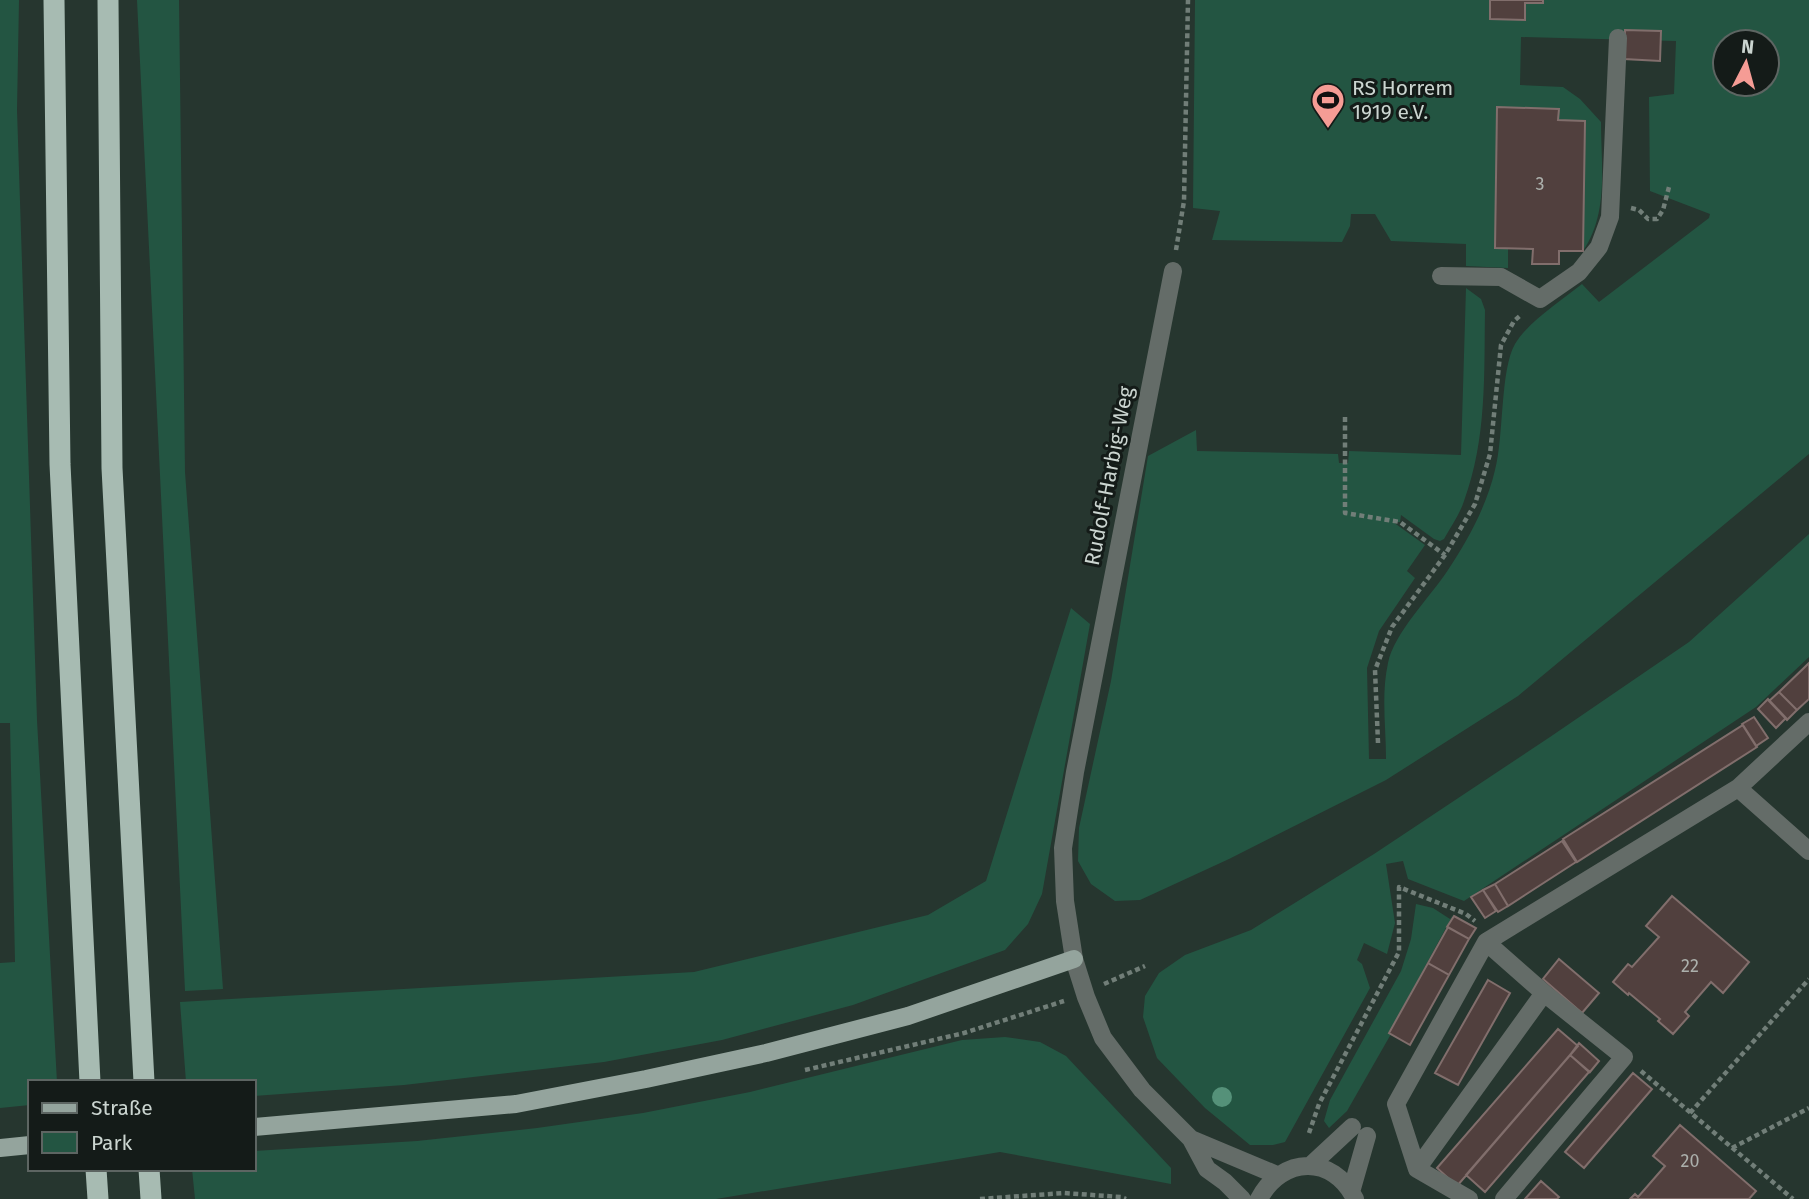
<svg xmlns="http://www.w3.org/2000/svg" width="1809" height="1199" font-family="'Fira Sans',sans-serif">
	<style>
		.green { fill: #235542; fill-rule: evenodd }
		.building { fill: #51403e; stroke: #816e6c; stroke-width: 2 }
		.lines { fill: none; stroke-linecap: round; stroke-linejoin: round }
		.path { stroke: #717e78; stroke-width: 4.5; stroke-dasharray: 5 3.5; stroke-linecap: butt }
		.minor { stroke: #646c68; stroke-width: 18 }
		.major { stroke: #94a49d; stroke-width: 18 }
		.highway { stroke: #a7bbb2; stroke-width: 21 }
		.tree { fill: #559179 }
		.labels { text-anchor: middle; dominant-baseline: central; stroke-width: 6; stroke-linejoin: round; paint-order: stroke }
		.number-label { font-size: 18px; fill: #acb0ac }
		.poi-label { font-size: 21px; fill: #cbd5d0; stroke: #141b18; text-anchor: start }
		.street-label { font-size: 21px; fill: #cbd5d0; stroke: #141b18 }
	</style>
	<rect width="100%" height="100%" fill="#26362f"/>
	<path class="green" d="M 0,0 L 19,0 L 17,110 L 37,720 L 57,1082 L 30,1082 L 30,1105 L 0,1108 L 0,963 L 15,962 L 10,723 L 0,723 Z
		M 137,0 L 179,0 L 185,472 L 223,989 L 185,991 Z
		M 1195,0 L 1809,0 L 1809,454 L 1518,696 L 1386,780 L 1229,859 L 1140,900 L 1115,901 L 1091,884 L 1078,861 L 1079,828 L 1111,681 L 1148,456 L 1196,430 L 1197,451 L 1338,454 L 1339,463 L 1348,463 L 1349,451 L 1461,455 L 1466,288 L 1481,299 L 1485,310 C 1484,374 1487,439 1464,501 C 1460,514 1451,526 1444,539 L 1440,541 L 1434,539 L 1401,515 L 1400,522 L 1393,522 L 1425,545 L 1407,571 L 1415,578 L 1379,631 L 1367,668 L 1369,759 L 1386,759 C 1386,727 1381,695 1388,663 C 1394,633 1431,596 1448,570 C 1468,540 1487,505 1495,470 C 1504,437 1500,370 1515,344 C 1528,322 1562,300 1582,284 L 1599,302 L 1709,218 L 1710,214 L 1650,191 L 1649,97 L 1674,94 L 1676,41 L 1521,37 L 1520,85 L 1563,87 L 1580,99 L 1601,122 C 1601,166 1609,212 1583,251 L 1585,121 L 1558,120 L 1558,109 L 1498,107 L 1495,248 L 1508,248 L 1508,268 L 1466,266 L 1466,244 L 1391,241 L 1375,214 L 1351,214 L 1350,226 L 1342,242 L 1212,240 L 1220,211 L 1193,208 ZM 1725,42 L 1767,42 L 1767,84 L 1725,84 Z
		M 1809,534 L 1809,657 L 1756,707 L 1464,901 L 1408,879 L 1403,861 L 1386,864 L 1395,923 L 1387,954 L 1364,943 L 1357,960 L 1362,964 L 1370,988 L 1285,1142 L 1273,1145 L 1250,1145 L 1205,1108 L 1157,1058 L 1143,1017 L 1145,996 L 1159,973 L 1185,955 L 1251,930 L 1374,854 L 1550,737 L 1689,642 Z
		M 1071,608 L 1090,624 L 1042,894 L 1028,924 L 1005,950 L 853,1005 L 722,1040 L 604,1062 L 404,1085 L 254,1096 L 254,1082 L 186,1082 L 180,1002 L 694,972 L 928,915 L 986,881 Z
		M 1416,904 L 1433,908 L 1450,919 L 1454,913 L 1389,1033 L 1391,1034 L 1347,1111 L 1329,1128 L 1324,1121 L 1330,1100 L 1401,971 L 1411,939 Z
		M 1005,1037 L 1040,1042 L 1066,1056 L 1171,1168 L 1171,1184 L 1000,1152 L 716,1199 L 195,1199 L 192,1169 L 254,1169 L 254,1151 L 417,1141 L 537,1128 L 643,1113 L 750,1092 L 962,1040 Z"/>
	<path class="building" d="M 1490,0 L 1543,0 L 1543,3 L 1525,3 L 1525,20 L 1490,19 Z
		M 1625,30 L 1661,31 L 1660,61 L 1624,59 Z
		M 1497,107 L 1559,109 L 1558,120 L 1585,121 L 1583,251 L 1559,251 L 1559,264 L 1532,264 L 1533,249 L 1495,248 Z
		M 1809,663 L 1809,699 L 1797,710 L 1779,692 Z
		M 1779,692 L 1797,710 L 1787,720 L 1769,701 Z
		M 1768,699 L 1786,718 L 1776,728 L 1758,709 Z
		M 1754,717 L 1768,738 L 1756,746 L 1742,724 Z
		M 1743,725 L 1757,747 L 1577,862 L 1563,839 Z
		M 1562,841 L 1576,862 L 1508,906 L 1495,884 Z
		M 1495,884 L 1508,906 L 1498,912 L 1483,890 Z
		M 1483,890 L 1496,911 L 1485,918 L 1471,897 Z
		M 1672,896 L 1749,962 L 1723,993 L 1711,982 L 1685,1012 L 1689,1016 L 1673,1034 L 1658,1021 L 1660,1019 L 1629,993 L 1628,995 L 1613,982 L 1628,964 L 1632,967 L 1659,937 L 1646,926 Z
		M 1454,916 L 1476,928 L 1469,939 L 1447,927 Z
		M 1448,927 L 1469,939 L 1449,975 L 1428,963 Z
		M 1559,959 L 1599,993 L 1582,1013 L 1543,979 Z
		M 1428,963 L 1449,975 L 1410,1045 L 1389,1033 Z
		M 1488,980 L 1510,993 L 1458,1085 L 1435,1073 Z
		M 1558,1029 L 1578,1046 L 1457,1186 L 1437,1168 Z
		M 1579,1043 L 1599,1061 L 1590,1072 L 1570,1055 Z
		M 1570,1055 L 1589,1072 L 1485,1192 L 1466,1175 Z
		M 1633,1073 L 1652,1089 L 1584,1168 L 1565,1152 Z
		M 1680,1125 L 1756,1191 L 1749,1199 L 1630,1199 L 1635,1194 L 1638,1197 L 1665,1166 L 1653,1156 Z
		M 1541,1181 L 1559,1197 L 1557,1199 L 1525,1199 Z"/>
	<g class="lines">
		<path class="path" d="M 1631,208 L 1639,210 L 1648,219 L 1657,219 L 1663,210 L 1669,187
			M 1176,250 L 1184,201 L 1188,0
			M 1345,417 L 1345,513 L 1400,522 L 1445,555
			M 1378,743 L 1375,670 L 1392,627 L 1445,555 L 1475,504 L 1490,454 L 1501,345 L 1514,321 L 1522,314
			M 1104,984 L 1145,966
			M 805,1070 L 964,1033 L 1064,1001
			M 1641,1071 L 1793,1199
			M 1690,1113 L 1809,979
			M 1309,1133 L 1319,1104 L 1399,952 L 1399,887 L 1466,914 L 1475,921
			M 1732,1148 L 1809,1108
			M 980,1199 L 1064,1193 L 1121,1197 L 1126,1199"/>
		<path class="minor" d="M 1173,271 L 1075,772 L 1063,848 L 1065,901 L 1074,959 L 1086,997 L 1103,1038 L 1142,1090 L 1191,1139 L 1207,1169 L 1225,1182 L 1242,1199
			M 1441,276 L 1501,277 L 1540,299 L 1579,272 L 1599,247 L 1610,217 L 1618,38
			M 1738,788 L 1809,851
			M 1486,942 L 1544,993
			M 1191,1139 L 1277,1175
			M 1310,1166 L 1352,1127
			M 1417,1169 L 1544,993 L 1624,1057 L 1504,1199
			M 1351,1192 L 1367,1136
			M 1259,1199 C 1282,1156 1333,1154 1355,1199
			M 1469,1199 L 1417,1169 L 1396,1104 L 1486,942 L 1738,788 L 1809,722"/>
		<path class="major" d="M 254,1127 L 516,1104 L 646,1079 L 766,1053 L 908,1016 L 1074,959
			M 0,1148 L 30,1145"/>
		<path class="highway" d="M 54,0 L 60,464 L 90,1082
			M 108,0 L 112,468 L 144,1082
			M 96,1169 L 98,1199
			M 149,1169 L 151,1199"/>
	</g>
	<circle class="tree" cx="1222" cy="1097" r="10"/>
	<defs>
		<symbol id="stadium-pin" viewBox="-11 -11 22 30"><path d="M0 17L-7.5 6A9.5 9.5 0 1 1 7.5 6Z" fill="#f59c95" stroke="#141b18"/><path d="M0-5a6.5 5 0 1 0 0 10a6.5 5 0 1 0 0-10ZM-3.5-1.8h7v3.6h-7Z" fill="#111"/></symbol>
	</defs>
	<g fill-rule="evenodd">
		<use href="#stadium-pin" x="1309" y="81" width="38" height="52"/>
	</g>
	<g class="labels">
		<g class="number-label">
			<text x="1540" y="184">3</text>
			<text x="1690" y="966">22</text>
			<text x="1690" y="1161">20</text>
		</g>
		<g class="poi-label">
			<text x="1352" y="88">RS Horrem<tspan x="1352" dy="24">1919 e.V.</tspan></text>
		</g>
		<g class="street-label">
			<text transform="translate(1109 476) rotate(-79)">Rudolf-Harbig-Weg</text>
		</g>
	</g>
	<rect x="28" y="1080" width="228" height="91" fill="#141b18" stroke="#5d6562" stroke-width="2"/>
	<rect x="42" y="1103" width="35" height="10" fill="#94a49d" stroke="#5d6562" stroke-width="2"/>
	<text x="91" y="1115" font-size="21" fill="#cbd5d0">Straße</text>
	<rect x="42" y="1132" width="35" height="21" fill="#235542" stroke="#5d6562" stroke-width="2"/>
	<text x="91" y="1150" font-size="21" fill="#cbd5d0">Park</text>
	<g transform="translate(1746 63) rotate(6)"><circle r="33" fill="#141b18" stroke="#5d6562" stroke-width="2"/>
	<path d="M0-5L12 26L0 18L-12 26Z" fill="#f59c95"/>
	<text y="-10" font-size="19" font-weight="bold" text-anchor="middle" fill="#cbd5d0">N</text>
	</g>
</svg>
